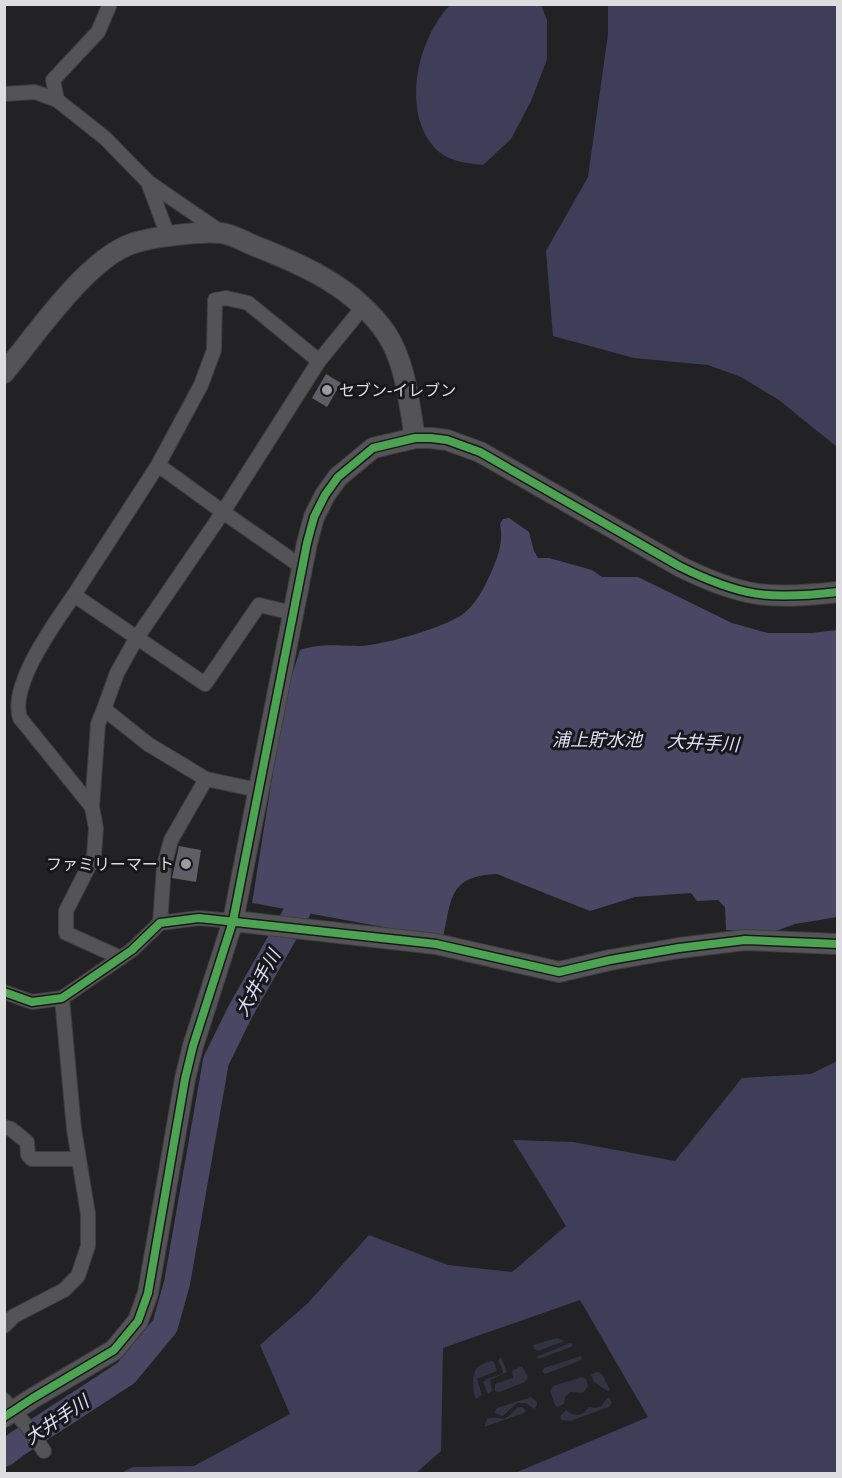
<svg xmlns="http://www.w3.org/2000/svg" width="842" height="1478" font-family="'Times New Roman','Noto Sans JP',serif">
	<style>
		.green { fill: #323242 }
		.forest { fill: #3f3e59 }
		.water { fill: #494764 }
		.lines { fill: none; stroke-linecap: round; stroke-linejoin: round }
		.river { stroke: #494764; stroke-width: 26 }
		.building { fill: #5f5e67 }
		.street-casing { stroke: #3e3e40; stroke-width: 16 }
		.secondary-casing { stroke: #3e3e40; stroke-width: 22 }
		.street { stroke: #545456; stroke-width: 14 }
		.secondary { stroke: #545456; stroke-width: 20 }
		.cycleway-casing { stroke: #18181c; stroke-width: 11 }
		.cycleway { stroke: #4ca352; stroke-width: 8 }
		.poi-dot { fill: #9c9c9f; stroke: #18181c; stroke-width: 2 }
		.labels { text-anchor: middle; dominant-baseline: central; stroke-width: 6; stroke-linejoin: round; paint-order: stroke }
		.poi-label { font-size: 16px; fill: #dddde0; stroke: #18181c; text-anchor: start }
		.water-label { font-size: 18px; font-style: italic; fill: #e0dff8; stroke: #18181c }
	</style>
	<rect width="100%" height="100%" fill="#222225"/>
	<path class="green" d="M 557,1338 L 565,1341 L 538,1351 L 534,1349 L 533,1345 Z
		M 570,1343 L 573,1344 L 571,1347 L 539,1359 L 536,1357 Z
		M 581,1356 L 582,1360 L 545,1374 L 542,1372 L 544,1368 Z
		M 501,1357 L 507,1372 L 490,1380 L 492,1391 L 488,1394 L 483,1382 C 488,1376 498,1378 503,1372 L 498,1360 Z
		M 492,1361 L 494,1362 L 497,1371 L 477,1379 L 482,1395 L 476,1399 C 472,1392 472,1374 477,1368 C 481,1364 487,1362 492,1361 Z
		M 522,1366 L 528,1377 L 525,1382 L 499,1392 L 495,1391 L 495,1384 L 513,1378 L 512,1371 Z
		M 598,1372 L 602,1374 L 610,1390 L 608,1391 L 594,1382 L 591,1374 Z
		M 582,1377 L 586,1379 L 588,1386 L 583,1393 L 570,1392 L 565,1397 L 564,1404 L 557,1407 L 555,1405 L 550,1391 L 553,1386 Z
		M 531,1397 L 537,1402 L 537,1405 L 534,1409 L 526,1403 L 517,1403 L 503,1416 L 494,1413 L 497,1408 Z
		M 609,1397 L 612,1403 L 609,1407 L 570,1421 L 561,1420 L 560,1416 L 566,1410 C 575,1417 582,1417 589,1407 C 604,1410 601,1404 609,1397 Z
		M 518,1407 L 522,1407 L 526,1411 L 524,1413 L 484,1427 L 487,1419 C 506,1414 498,1428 518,1407 Z"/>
	<path class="forest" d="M 450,5 L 541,5 L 547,20 L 547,59 L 531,101 L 511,139 L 483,165 C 467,163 452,162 439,152 C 399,116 417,39 450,5 Z
		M 608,5 L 837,5 L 837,447 L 779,400 L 741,377 L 708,365 L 634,358 L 553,336 L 546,251 L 588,177 L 608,34 Z
		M 837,1061 L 837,1473 L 515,1473 L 648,1417 L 580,1300 L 443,1348 L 441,1451 L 416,1473 L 121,1473 L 133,1467 L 194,1466 L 290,1414 L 260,1345 L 308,1303 L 369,1235 L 448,1265 L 512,1272 L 566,1226 L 513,1140 L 573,1142 L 675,1161 L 742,1078 L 811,1074 Z"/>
	<path class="water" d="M 509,518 L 529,532 L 534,551 L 538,558 L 549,558 L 592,570 L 602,577 L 638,577 L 732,623 L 768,633 L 812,633 L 837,630 L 837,917 L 795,924 L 773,932 L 726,930 L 725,907 L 718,900 L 697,901 L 691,893 L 635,897 L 590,911 L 497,874 C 448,876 452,899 443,938 L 252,903 L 285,697 L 300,650 C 324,643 334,646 359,646 C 383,645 444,628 463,614 C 475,605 483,590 489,577 C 497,560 504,543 500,524 L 503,519 Z"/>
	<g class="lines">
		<path class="river" d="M 4,1454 L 17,1444 L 126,1373 L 165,1326 L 177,1283 L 216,1061 L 240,1012 L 298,910 L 306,877"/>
	</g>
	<path class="building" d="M 326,374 L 341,383 L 327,407 L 312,398 Z
		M 179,846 L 201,850 L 196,882 L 172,878 Z"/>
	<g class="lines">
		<defs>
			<path id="street" d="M 4,94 L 35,92 L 57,100 L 105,138 L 148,182 L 168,236
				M 57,100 L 53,80 L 98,32 L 110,4
				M 148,182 L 221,232
				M 158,465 L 223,512 L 302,567
				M 74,595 C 55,623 9,685 20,718 L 92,807
				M 293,613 L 259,605 L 205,684 L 74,595 L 158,465 L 201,385 L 214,350 L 215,300 L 226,298 L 248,303 L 319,361
				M 104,709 L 98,724 L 92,807 L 96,828 L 94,856 L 66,911 L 66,933 L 121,958
				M 258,790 L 206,779 L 148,744 L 104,709 L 117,673 L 136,639 L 223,512 L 319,361 L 363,307
				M 160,923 L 164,866 L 171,840 L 206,779
				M 4,992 L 32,1002 L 62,998 L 132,950 L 160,923 L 199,918 L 233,921
				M 4,1127 L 11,1129 L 27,1142 L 28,1155 L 32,1159 L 79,1159
				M 4,1326 L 14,1316 L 64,1290 L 78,1276 L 88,1246 L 88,1214 L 74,1129 L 62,998
				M 4,1400 L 27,1426 L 44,1451"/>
			<path id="secondary" d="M 4,373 C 35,336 86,260 131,244 C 150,237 201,231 221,233 C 232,234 245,242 255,246 C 304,265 355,288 386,333 C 406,363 409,404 415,438
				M 233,921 L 436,944 L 559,972 L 610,960 L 679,948 L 745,940 L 838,944
				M 4,1417 L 33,1398 L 114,1350 L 138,1321 L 148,1293 L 185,1079 L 193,1046 L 233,921 L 307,543 L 314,517 L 325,495 L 338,477 L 373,448 L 415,438 L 431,438 L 447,440 L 480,452 L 679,566 C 741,597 769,600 838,592"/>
		</defs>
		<use href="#street" class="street-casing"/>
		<use href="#secondary" class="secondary-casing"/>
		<use href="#street" class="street"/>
		<use href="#secondary" class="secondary"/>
		<defs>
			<path id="cycleway" d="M 4,992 L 32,1002 L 62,998 L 132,950 L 160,923 L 199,918 L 436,944 L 559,972 L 610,960 L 679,948 L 745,940 L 838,944
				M 4,1417 L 33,1398 L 114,1350 L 138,1321 L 148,1293 L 185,1079 L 193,1046 L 233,921 L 307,543 L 314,517 L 325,495 L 338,477 L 373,448 L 415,438 L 431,438 L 447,440 L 480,452 L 679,566 C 741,597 769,600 838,592"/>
		</defs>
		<use href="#cycleway" class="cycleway-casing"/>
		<use href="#cycleway" class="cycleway"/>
	</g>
	<g class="poi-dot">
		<circle cx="327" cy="390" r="6"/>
		<circle cx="186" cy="864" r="6"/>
	</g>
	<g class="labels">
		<g class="poi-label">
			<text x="339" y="390">セブン-イレブン</text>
			<text x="174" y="864" text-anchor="end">ファミリーマート</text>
		</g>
		<g class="water-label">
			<text x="597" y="740">浦上貯水池</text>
			<text transform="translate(703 743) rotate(3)">大井手川</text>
			<text transform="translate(258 983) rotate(-61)">大井手川</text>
			<text transform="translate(57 1420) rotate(-34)">大井手川</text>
		</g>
	</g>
	<rect width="842" height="1478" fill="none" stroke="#dddde0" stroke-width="12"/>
</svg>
